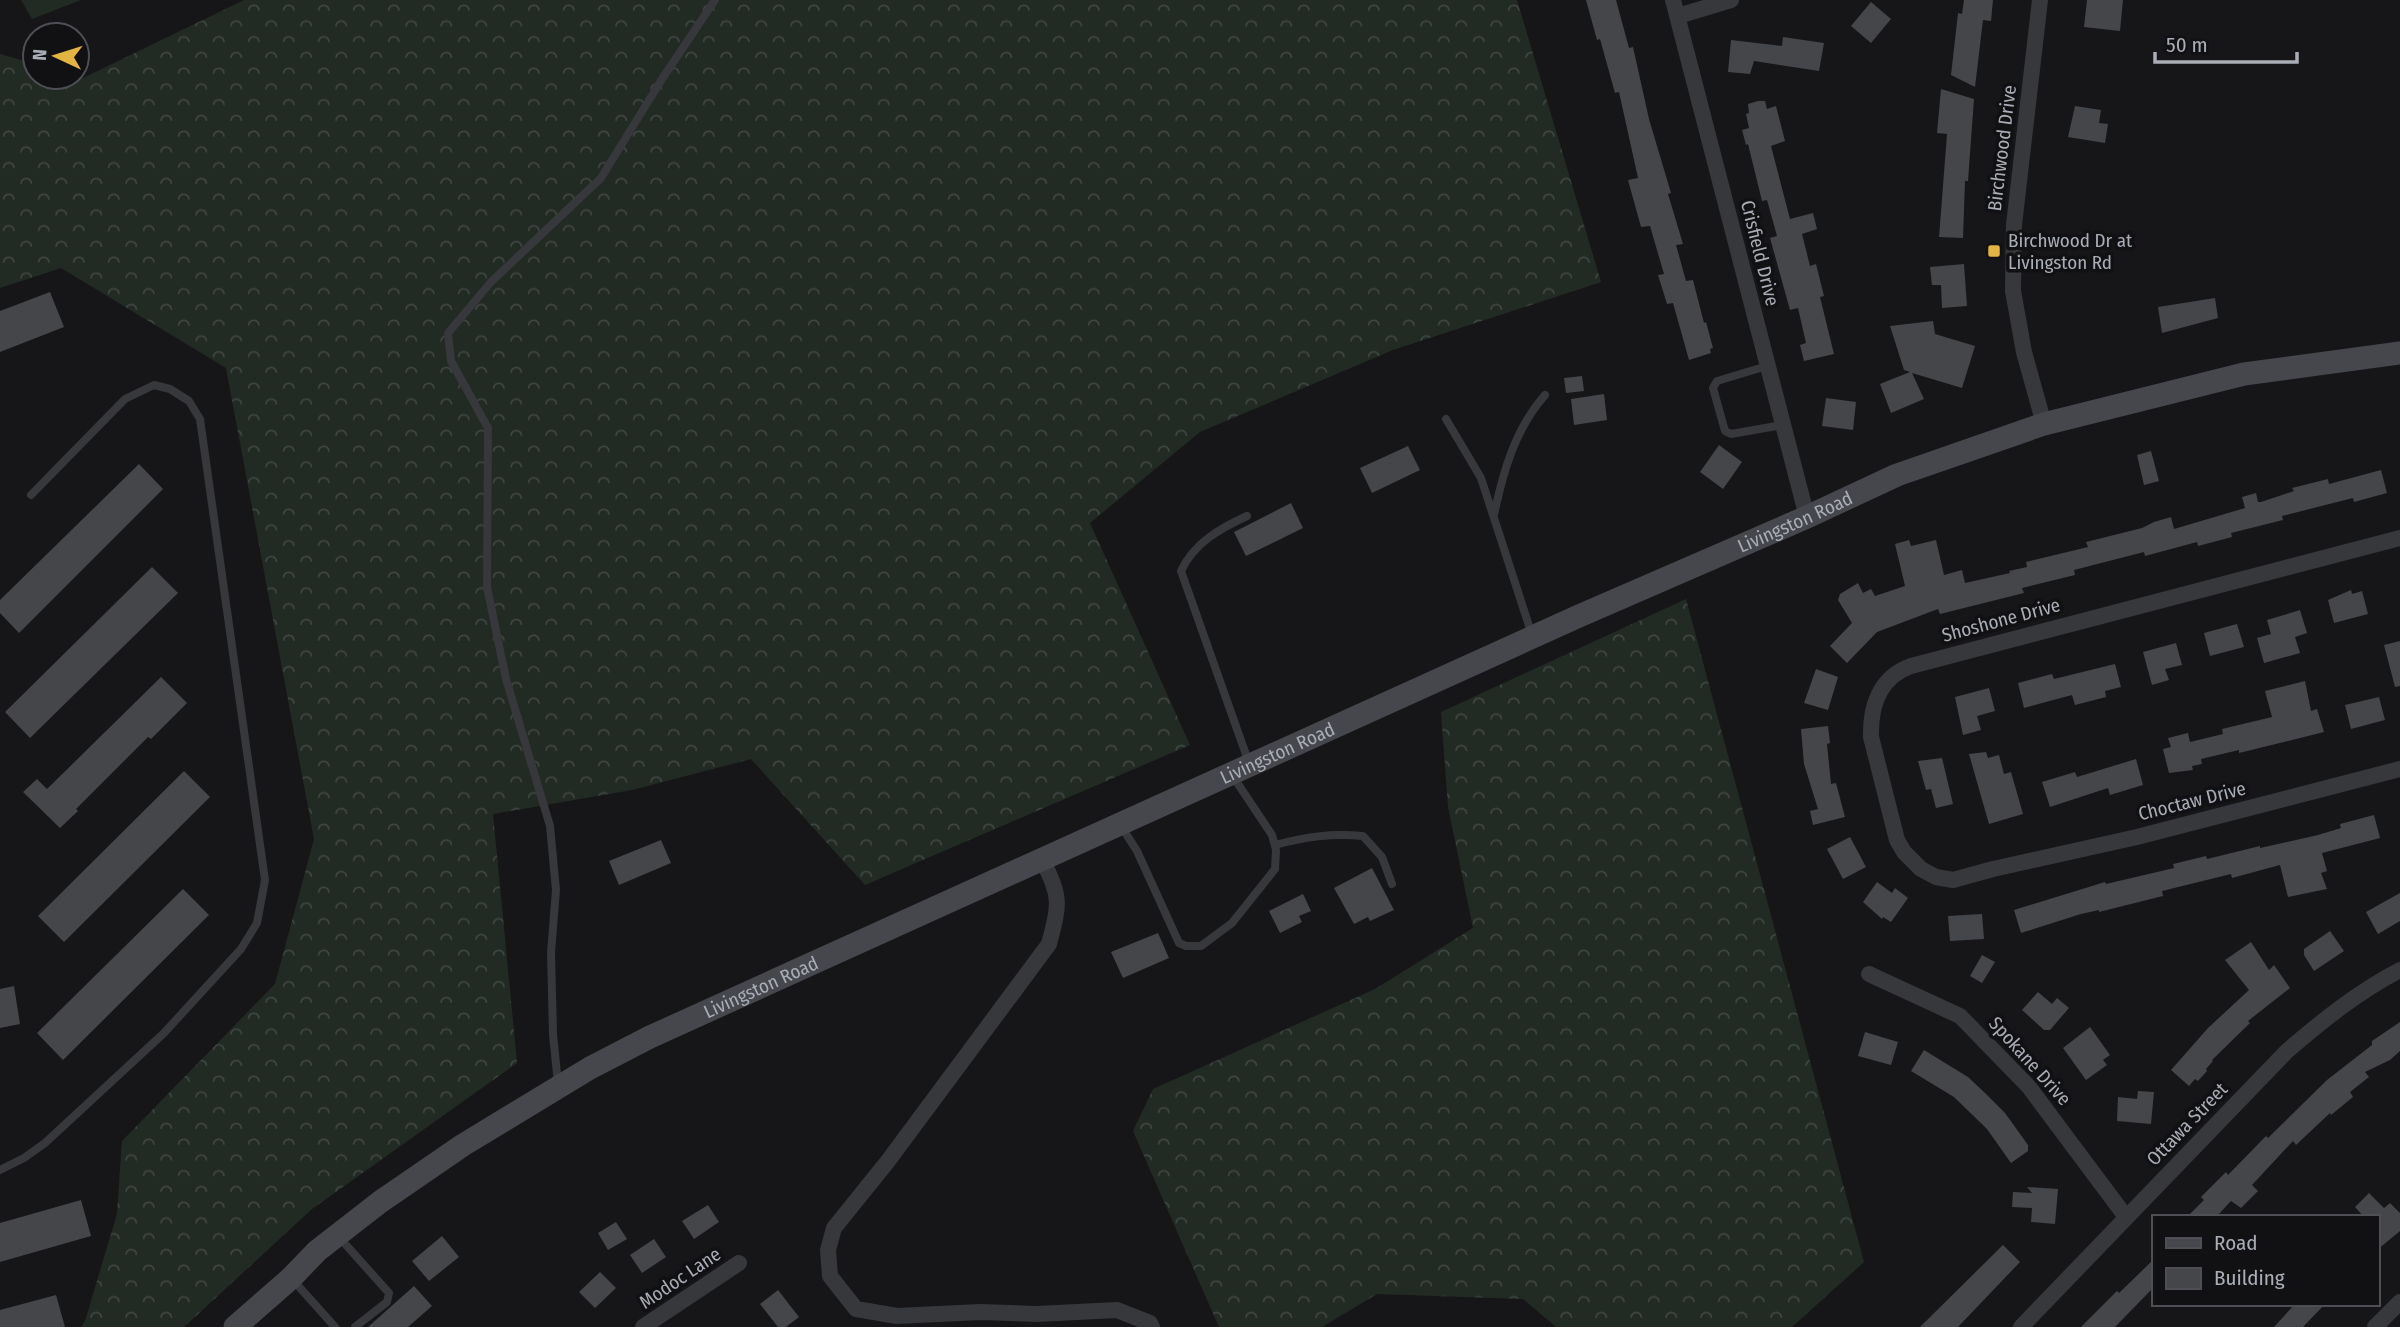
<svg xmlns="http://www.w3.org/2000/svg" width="2400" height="1327" font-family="'Fira Sans Condensed',sans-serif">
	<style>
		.forest { fill: url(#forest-crowns) }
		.pitch { fill: #222a24 }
		.building { fill: #45464a }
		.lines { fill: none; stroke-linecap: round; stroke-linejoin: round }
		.service { stroke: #37383c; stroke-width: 8 }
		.minor { stroke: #37383c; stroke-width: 16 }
		.secondary { stroke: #45474c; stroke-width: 23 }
		.poi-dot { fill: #e1b444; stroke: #111113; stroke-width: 2.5 }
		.labels { text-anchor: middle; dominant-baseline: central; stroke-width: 7; stroke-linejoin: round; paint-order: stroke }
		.street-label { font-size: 19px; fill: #a9adb6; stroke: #111113 }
		.poi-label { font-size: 19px; fill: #a9adb6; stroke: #111113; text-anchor: start }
	</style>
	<defs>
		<pattern id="forest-crowns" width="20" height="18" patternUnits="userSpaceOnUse" patternTransform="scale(1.75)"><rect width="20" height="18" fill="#222a24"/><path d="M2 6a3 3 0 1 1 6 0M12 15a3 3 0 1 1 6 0" fill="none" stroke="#3f4642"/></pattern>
	</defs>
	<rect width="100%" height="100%" fill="#161618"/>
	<path class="forest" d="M 244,0 L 1517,0 L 1601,282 L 1393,350 L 1200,432 L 1090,523 L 1190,745 L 865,885 L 751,759 L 632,790 L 493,814 L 517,1063 L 312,1209 L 184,1327 L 81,1327 L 85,1321 L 117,1214 L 122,1141 L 275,984 L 314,839 L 226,368 L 61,268 L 0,288 L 0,54 L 35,64 L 35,77 L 83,78 Z
		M 1686,599 L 1864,1262 L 1792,1327 L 1556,1327 L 1523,1299 L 1377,1294 L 1322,1327 L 1219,1327 L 1133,1131 L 1153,1089 L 1375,989 L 1473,928 L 1448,807 L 1441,712 Z"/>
	<path class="pitch" d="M 21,0 L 81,0 L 32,19 Z"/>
	<path class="building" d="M 1586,0 L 1616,0 L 1629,48 L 1633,47 L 1649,119 L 1671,193 L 1668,194 L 1683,244 L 1676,245 L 1686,281 L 1693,280 L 1704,323 L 1706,322 L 1710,337 L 1713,348 L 1710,349 L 1711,353 L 1689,360 L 1673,303 L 1667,304 L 1658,275 L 1664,274 L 1650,226 L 1641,227 L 1628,180 L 1638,178 L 1619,92 L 1615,93 L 1600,39 L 1597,40 Z
		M 1964,0 L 1993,0 L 1991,21 L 1983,20 L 1975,87 L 1951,75 L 1958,13 L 1962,14 Z
		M 2087,0 L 2123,0 L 2120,31 L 2084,27 Z
		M 1871,2 L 1891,19 L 1871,43 L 1851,26 Z
		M 1783,37 L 1824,43 L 1819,71 L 1754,61 L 1750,74 L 1728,72 L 1731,40 L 1782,46 Z
		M 1941,89 L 1974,99 L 1968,181 L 1965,181 L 1963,238 L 1939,237 L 1947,134 L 1937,133 Z
		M 1758,101 L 1765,101 L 1767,109 L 1776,106 L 1785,141 L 1771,146 L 1790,219 L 1813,213 L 1817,229 L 1802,234 L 1810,266 L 1816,264 L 1824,296 L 1820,297 L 1834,354 L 1804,361 L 1800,345 L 1806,343 L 1798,308 L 1790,310 L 1770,238 L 1777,236 L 1767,200 L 1762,201 L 1748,144 L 1746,145 L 1742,130 L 1749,128 L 1746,114 L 1749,113 L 1748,104 Z
		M 2075,106 L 2101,110 L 2099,123 L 2108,124 L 2105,143 L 2068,137 Z
		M 1964,264 L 1967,306 L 1942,308 L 1941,285 L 1932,285 L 1930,267 Z
		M 50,292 L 64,327 L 0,352 L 0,311 Z
		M 2215,298 L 2218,318 L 2162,333 L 2158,307 Z
		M 1933,321 L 1935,334 L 1975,346 L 1962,388 L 1912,373 L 1924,399 L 1891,413 L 1880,384 L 1910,372 L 1904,370 L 1890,326 Z
		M 1582,376 L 1584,391 L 1566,393 L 1564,378 Z
		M 1604,394 L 1607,420 L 1574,425 L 1571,399 Z
		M 1826,398 L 1856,402 L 1853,430 L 1822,426 Z
		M 1719,445 L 1742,462 L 1723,489 L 1700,472 Z
		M 1408,446 L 1420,470 L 1372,493 L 1360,468 Z
		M 2151,451 L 2159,481 L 2144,485 L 2137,455 Z
		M 139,464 L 163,489 L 19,633 L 0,613 L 0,600 Z
		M 2381,470 L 2387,493 L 2354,502 L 2353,498 L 2282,516 L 2283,520 L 2231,533 L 2232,537 L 2198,546 L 2197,542 L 2145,556 L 2144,552 L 2074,570 L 2075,575 L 2022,588 L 2024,593 L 1940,614 L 1938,609 L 1877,632 L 1847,663 L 1830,646 L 1852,623 L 1838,600 L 1840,594 L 1858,583 L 1863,593 L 1871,589 L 1875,596 L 1905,586 L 1895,544 L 1909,540 L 1911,546 L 1936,540 L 1944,575 L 1962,570 L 1965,583 L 2010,573 L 2009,571 L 2027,567 L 2026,562 L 2088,547 L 2086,542 L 2142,528 L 2154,522 L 2171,517 L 2174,529 L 2245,508 L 2242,497 L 2256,493 L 2258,502 L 2261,502 L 2294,491 L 2292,488 L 2328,479 L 2329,484 Z
		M 1291,503 L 1303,528 L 1246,556 L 1234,532 Z
		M 152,567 L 178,593 L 30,738 L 5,712 Z
		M 2351,590 L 2352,594 L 2362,591 L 2368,614 L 2334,623 L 2328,600 Z
		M 2300,610 L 2307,633 L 2295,637 L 2300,653 L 2264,663 L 2257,638 L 2271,634 L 2267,620 Z
		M 2237,624 L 2244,647 L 2210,656 L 2204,633 Z
		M 2400,641 L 2400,686 L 2395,687 L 2384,645 Z
		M 2176,643 L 2182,665 L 2165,669 L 2169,680 L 2152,685 L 2143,652 Z
		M 2115,664 L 2121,687 L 2105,691 L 2106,697 L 2075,705 L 2072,695 L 2024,708 L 2018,683 L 2052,674 L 2054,679 Z
		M 1816,669 L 1838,677 L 1828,710 L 1804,703 Z
		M 161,677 L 187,703 L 151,739 L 148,737 L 76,809 L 78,811 L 60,828 L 23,792 L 37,779 L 47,789 Z
		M 2305,681 L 2311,711 L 2317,709 L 2324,732 L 2239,753 L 2239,750 L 2201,759 L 2202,764 L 2192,766 L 2193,770 L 2169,773 L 2163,749 L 2171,747 L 2168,738 L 2188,733 L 2190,742 L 2223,734 L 2222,729 L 2272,717 L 2265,691 Z
		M 1989,688 L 1995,711 L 1977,716 L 1981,730 L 1963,735 L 1955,697 Z
		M 2379,697 L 2385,720 L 2351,729 L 2345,705 Z
		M 1828,726 L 1830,743 L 1827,744 L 1831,784 L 1836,783 L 1845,817 L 1813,825 L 1810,811 L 1818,809 L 1804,764 L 1801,729 Z
		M 1986,752 L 1988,758 L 1999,755 L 2004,774 L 2011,772 L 2023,814 L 1989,824 L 1969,754 Z
		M 1942,758 L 1953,804 L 1936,808 L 1931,789 L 1926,790 L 1918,761 Z
		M 2136,759 L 2143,785 L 2110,795 L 2108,788 L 2050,807 L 2042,782 L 2075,772 L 2077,777 Z
		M 184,771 L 210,797 L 64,942 L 38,916 Z
		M 2374,815 L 2380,838 L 2322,853 L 2327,871 L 2321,873 L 2327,889 L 2288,897 L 2280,865 L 2232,878 L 2231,874 L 2162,891 L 2163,896 L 2099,912 L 2099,910 L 2081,914 L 2021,933 L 2014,910 L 2105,882 L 2106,884 L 2174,868 L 2173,864 L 2206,856 L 2207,859 L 2260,846 L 2260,848 L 2318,835 L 2341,828 L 2340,824 Z
		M 1850,837 L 1866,867 L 1843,879 L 1827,849 Z
		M 661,840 L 671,863 L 619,885 L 609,861 Z
		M 1372,868 L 1394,910 L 1370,921 L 1368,917 L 1354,924 L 1334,888 Z
		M 1877,882 L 1892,893 L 1895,888 L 1908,898 L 1891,922 L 1883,917 L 1882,919 L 1863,902 Z
		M 183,889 L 209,915 L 63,1060 L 37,1033 Z
		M 2400,893 L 2400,921 L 2378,934 L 2366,912 Z
		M 1303,894 L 1311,911 L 1299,916 L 1302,922 L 1280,933 L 1269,911 Z
		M 1982,914 L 1984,939 L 1950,941 L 1948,916 Z
		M 2330,931 L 2344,951 L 2314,971 L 2304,955 L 2304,949 Z
		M 1158,933 L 1169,958 L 1123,978 L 1111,952 Z
		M 2251,942 L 2269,970 L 2274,965 L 2290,988 L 2248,1021 L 2250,1023 L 2212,1060 L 2213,1061 L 2206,1069 L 2207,1071 L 2198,1081 L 2195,1079 L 2189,1086 L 2171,1070 L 2208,1028 L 2249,990 L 2225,960 Z
		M 1982,955 L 1995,962 L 1982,983 L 1970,976 Z
		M 14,986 L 20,1024 L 0,1028 L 0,989 Z
		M 2038,992 L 2052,1004 L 2057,998 L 2069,1008 L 2050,1030 L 2044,1030 L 2022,1010 Z
		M 2400,1022 L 2400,1051 L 2390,1060 L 2365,1072 L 2369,1077 L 2350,1092 L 2353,1097 L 2331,1115 L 2330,1113 L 2296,1145 L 2293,1141 L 2252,1185 L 2258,1191 L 2241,1208 L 2231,1201 L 2216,1217 L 2187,1217 L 2204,1200 L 2201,1197 L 2226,1172 L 2228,1175 L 2266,1136 L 2268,1138 L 2327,1080 L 2372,1045 L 2372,1041 Z
		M 2090,1027 L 2110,1055 L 2103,1060 L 2107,1065 L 2086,1080 L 2063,1048 Z
		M 1865,1032 L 1898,1042 L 1891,1065 L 1858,1056 Z
		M 1924,1050 L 1968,1077 L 1985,1093 L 2005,1113 L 2028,1145 L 2028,1151 L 2011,1163 L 1987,1129 L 1954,1097 L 1911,1071 Z
		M 2138,1091 L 2154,1092 L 2151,1124 L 2117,1121 L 2118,1097 L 2137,1099 Z
		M 2027,1187 L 2058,1189 L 2055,1224 L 2031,1222 L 2032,1208 L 2012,1207 L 2013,1192 L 2032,1193 Z
		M 2369,1193 L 2384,1208 L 2390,1203 L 2400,1213 L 2400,1231 L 2377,1250 L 2377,1217 L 2364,1217 L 2355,1207 Z
		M 81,1200 L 91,1236 L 0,1262 L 0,1223 Z
		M 708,1205 L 719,1222 L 694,1239 L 682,1221 Z
		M 616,1222 L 627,1239 L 608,1250 L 598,1233 Z
		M 442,1236 L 459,1257 L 429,1281 L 412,1261 Z
		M 654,1239 L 666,1257 L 642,1273 L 630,1255 Z
		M 2003,1245 L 2020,1262 L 1958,1327 L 1920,1327 Z
		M 2153,1260 L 2153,1288 L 2115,1327 L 2081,1327 L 2117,1291 L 2119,1293 Z
		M 600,1272 L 616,1288 L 595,1308 L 579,1292 Z
		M 414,1286 L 432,1306 L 408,1327 L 368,1327 Z
		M 778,1290 L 799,1317 L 786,1327 L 778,1327 L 760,1304 Z
		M 56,1295 L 65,1327 L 0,1327 L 0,1310 Z
		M 2295,1304 L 2325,1304 L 2303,1327 L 2274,1327 Z"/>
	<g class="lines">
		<path class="service" d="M 1767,366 L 1717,381 L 1713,388 L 1725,431 L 1731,434 L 1782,425
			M 1446,419 L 1481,478 L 1532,635
			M 1494,515 C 1503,472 1515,429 1545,395
			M 1247,516 C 1219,529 1194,543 1181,571 L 1249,763
			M 1121,826 L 1137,851 L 1179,943 L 1186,946 L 1201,946 L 1232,923 L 1275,869 L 1276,850 L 1272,835 L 1232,775
			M 1275,845 C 1305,837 1331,833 1363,836 L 1382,857 L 1392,884
			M 558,1084 L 553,1034 L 551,953 L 556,890 L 550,826 L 506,679 L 487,587 L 488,428 L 451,361 L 448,333 L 491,282 L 601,178 L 662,79 L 715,0
			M 0,1170 L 24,1158 L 45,1143 L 164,1033 L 241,949 L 257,923 L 265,880 L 200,419 L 189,401 L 170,389 L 154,385 L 125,399 L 31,495
			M 338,1236 L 389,1293 L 387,1302 L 355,1327
			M 293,1280 L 335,1327"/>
		<path class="minor" d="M 1673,0 L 1807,517
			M 2040,0 L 2014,225 L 2013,291 L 2024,352 L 2044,424
			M 1678,16 L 1731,0
			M 2400,538 L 1911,666 C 1880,677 1870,706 1871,737 L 1897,840 L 1904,852 L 1921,869 L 1936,877 L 1953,880 L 1993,869 L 2137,837 L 2400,769
			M 1042,859 C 1061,898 1060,902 1049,944 L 888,1161 L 834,1228 L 828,1250 L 830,1276 L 856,1309 L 897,1316 L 980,1312 L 1037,1314 L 1117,1310 L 1150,1323 L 1152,1327
			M 1869,974 L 1960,1016 L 2029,1087 L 2126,1217
			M 643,1327 L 739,1263
			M 2021,1327 L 2287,1051 C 2322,1021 2359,991 2400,970
			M 2375,1327 L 2400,1302"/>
		<path class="secondary" id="s1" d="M 235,1327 L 291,1278 L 317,1251 L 380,1202 L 463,1145 L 590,1068 L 650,1037 L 1579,616 L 1807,517 L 1897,475 L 2044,424 L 2244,374 L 2400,353"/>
	</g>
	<rect class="poi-dot" x="1987" y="244" width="14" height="14" rx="3.5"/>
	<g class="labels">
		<g class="street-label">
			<text transform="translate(2002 148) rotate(-83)">Birchwood Drive</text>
			<text transform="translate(1760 253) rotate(76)">Crisfield Drive</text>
			<text stroke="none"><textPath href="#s1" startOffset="1764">Livingston Road</textPath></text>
			<text transform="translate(2001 620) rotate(-15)">Shoshone Drive</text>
			<text stroke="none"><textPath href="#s1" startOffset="1197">Livingston Road</textPath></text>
			<text transform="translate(2192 801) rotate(-14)">Choctaw Drive</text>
			<text stroke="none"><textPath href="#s1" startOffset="630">Livingston Road</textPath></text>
			<text transform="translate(2030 1061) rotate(48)">Spokane Drive</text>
			<text transform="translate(2187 1124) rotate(-46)">Ottawa Street</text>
			<text transform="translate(680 1278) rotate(-34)">Modoc Lane</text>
		</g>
		<g class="poi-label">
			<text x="2008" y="240">Birchwood Dr at<tspan x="2008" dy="22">Livingston Rd</tspan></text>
		</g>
	</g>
	<rect x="2152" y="1215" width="228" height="91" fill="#111113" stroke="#4e4f54" stroke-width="2"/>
	<rect x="2166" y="1238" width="35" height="10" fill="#45474c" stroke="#4e4f54" stroke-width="2"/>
	<text x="2214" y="1250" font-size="21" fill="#a9adb6">Road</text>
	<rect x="2166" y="1268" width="35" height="21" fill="#45464a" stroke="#4e4f54" stroke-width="2"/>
	<text x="2214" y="1285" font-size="21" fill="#a9adb6">Building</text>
	<g transform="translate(56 56) rotate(274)"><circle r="33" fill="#111113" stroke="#4e4f54" stroke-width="2"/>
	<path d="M0-5L12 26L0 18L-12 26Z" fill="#e1b444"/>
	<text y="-10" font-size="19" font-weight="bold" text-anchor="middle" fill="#a9adb6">N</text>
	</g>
	<path d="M2155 52v10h142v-10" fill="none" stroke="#a9adb6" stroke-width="3.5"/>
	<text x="2166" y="52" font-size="21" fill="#a9adb6" stroke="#111113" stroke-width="5" paint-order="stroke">50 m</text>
</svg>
